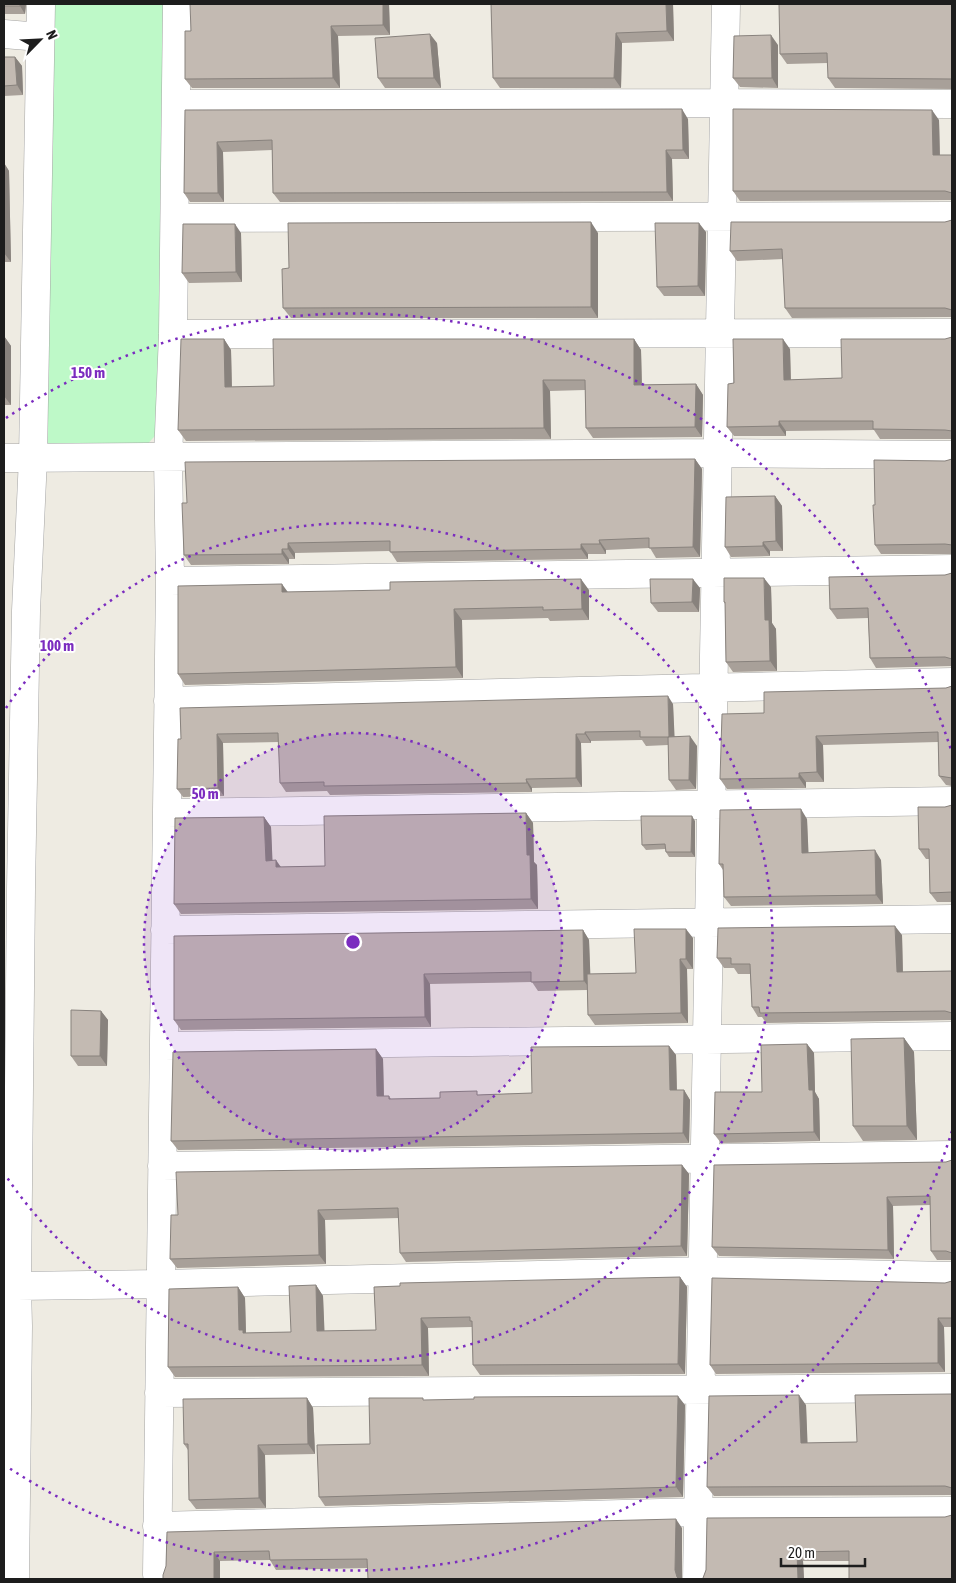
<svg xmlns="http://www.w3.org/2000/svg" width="956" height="1583" font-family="'Asap Condensed',sans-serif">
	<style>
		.park { fill: #bef9c8 }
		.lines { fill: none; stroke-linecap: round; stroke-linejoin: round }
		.street-casing { stroke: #a4a4a4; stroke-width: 29 }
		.street { stroke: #fff; stroke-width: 28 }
		.wall { fill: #a8a099 }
		.shaded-wall { fill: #88827d }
		.building { fill: #c3bab2; stroke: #88827d }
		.ring { fill: none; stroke: #7b2cbf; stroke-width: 2.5; stroke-dasharray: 2.5 5 }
		.centre { fill: #7b2cbf; stroke: #fff; stroke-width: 2.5 }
		.ring-label { font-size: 15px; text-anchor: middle; font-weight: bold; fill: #7b2cbf; stroke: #fff; stroke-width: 4; stroke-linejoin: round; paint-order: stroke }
	</style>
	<rect width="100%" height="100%" fill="#eeebe2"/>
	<path class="park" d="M 54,4 L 169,4 L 163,427 L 143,449 L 45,451 Z"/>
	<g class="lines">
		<defs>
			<path id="street" d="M 4,34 L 40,37
				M 176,104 L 724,103 L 952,104
				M 175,218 L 952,216
				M 173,334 L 952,333
				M 4,458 L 718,453 L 952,455
				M 170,581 L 952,569
				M 168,701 L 952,682
				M 167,813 L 952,801
				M 165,930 L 952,919
				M 164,1046 L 952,1036
				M 162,1166 L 952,1155
				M 17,1286 L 161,1284 L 703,1271 L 952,1276
				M 159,1393 L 952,1388
				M 157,1526 L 699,1512 L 952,1511
				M 157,1575 L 170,581 L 168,457 L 173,334 L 177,4
				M 15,1579 L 18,1326 L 17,1286 L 21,889 L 26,611 L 33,458 L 41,4
				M 697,1579 L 726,4"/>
		</defs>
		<use href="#street" class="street-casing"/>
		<use href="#street" class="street"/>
	</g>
	<path class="wall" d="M 4,4 L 26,4 L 25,14 L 4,14 Z
		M 389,4 L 390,35 L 338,36 L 340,88 L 192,88 L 185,79 L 191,31 Z
		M 491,4 L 673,4 L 674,41 L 622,43 L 621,88 L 500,88 L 493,78 Z
		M 952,4 L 952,89 L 835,88 L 828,78 L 828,63 L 787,64 L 780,54 Z
		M 437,43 L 441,88 L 385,88 L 378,78 Z
		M 778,45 L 778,88 L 740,87 L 733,78 Z
		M 4,57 L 15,57 L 22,66 L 23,95 L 4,96 Z
		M 185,110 L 688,119 L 689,159 L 672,159 L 673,201 L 280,202 L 273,193 L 272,150 L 223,152 L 224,202 L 190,202 L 184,193 Z
		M 939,120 L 940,155 L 952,155 L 952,200 L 740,201 L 733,191 Z
		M 4,163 L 9,171 L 11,262 L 4,262 Z
		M 952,220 L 952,317 L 792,318 L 785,308 L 783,259 L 737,261 L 730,251 L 945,222 Z
		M 706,232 L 705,296 L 664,296 L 657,287 Z
		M 241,233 L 242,282 L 189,283 L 182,273 Z
		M 598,233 L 598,318 L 291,318 L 283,308 L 289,268 Z
		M 4,336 L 11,346 L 11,405 L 4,405 Z
		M 952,337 L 952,439 L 880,439 L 874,430 L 786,431 L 786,436 L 734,436 L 727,427 L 734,383 L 790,349 L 791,380 L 842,378 Z
		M 224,339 L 231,350 L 232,387 L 274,386 L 634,339 L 641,350 L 642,385 L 696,384 L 703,395 L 702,437 L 593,438 L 586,428 L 585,390 L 550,391 L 551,439 L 186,441 L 178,430 Z
		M 695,459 L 702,469 L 700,557 L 656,558 L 650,548 L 606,550 L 606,554 L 588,554 L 588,559 L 397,562 L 390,551 L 295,553 L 295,559 L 289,559 L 289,564 L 191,565 L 184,555 Z
		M 952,459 L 952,554 L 881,554 L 875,545 L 875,505 L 945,461 Z
		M 775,496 L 782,506 L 783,551 L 770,551 L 770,556 L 731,557 L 725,547 Z
		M 952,573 L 952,666 L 876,668 L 870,658 L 868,618 L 837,619 L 830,609 Z
		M 771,587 L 772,623 L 776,629 L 777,671 L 733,672 L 726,662 L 725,604 L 724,602 Z
		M 700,588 L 699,612 L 658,612 L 651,603 Z
		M 589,590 L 589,620 L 550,621 L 548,618 L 462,620 L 463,678 L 185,685 L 178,674 L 288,592 Z
		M 952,686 L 952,786 L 946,785 L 939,776 L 938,742 L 823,745 L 824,782 L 806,782 L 806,788 L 727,789 L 720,779 L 764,713 L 946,688 Z
		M 673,704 L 674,736 L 697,746 L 696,789 L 676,790 L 669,780 L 668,745 L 646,746 L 642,740 L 591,741 L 591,743 L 581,743 L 582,787 L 532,788 L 532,792 L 330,795 L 327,791 L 286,792 L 280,783 L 279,742 L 223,743 L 224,796 L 183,797 L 177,789 L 181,739 L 180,708 Z
		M 952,805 L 952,902 L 937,902 L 930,893 L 929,859 L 926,859 L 919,849 L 945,807 Z
		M 526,813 L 533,823 L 534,862 L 537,865 L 538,909 L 181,914 L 174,904 L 264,817 L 271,827 L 272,860 L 281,867 L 325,866 Z
		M 807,819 L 808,853 L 881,860 L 883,904 L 731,906 L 724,897 L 723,870 L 719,864 Z
		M 695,821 L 695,857 L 669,857 L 666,852 L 665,849 L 646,850 L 642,845 Z
		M 583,930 L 589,940 L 590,974 L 636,973 L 693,938 L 693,969 L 687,969 L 688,1023 L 595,1025 L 588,1015 L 587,990 L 538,991 L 532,982 L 430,984 L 431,1027 L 181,1030 L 174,1020 Z
		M 902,935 L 903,972 L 952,971 L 952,1020 L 766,1023 L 762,1017 L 758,1017 L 752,1007 L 750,974 L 738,974 L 734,968 L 724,968 L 717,958 Z
		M 101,1011 L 108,1020 L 107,1066 L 78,1066 L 71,1056 Z
		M 904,1038 L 914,1052 L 917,1140 L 863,1141 L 853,1126 Z
		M 807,1044 L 814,1053 L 815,1092 L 819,1099 L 820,1141 L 721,1143 L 714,1134 L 762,1092 Z
		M 669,1046 L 676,1055 L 677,1090 L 684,1090 L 690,1100 L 689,1143 L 178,1150 L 171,1141 L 376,1049 L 383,1059 L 384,1096 L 389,1096 L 391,1099 L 440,1098 L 479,1095 L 532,1093 Z
		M 952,1160 L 952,1260 L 937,1260 L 931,1251 L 930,1205 L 893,1206 L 894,1259 L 719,1256 L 712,1247 Z
		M 682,1165 L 689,1174 L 687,1256 L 406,1262 L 400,1253 L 399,1218 L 325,1220 L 326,1264 L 177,1268 L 170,1259 L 178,1215 Z
		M 680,1277 L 687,1287 L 685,1374 L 480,1375 L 473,1365 L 472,1327 L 428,1328 L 429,1376 L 175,1377 L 168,1367 L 238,1287 L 245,1298 L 246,1333 L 291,1332 L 316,1285 L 323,1296 L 324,1331 L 376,1330 L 374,1287 Z
		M 952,1281 L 952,1327 L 944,1327 L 945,1372 L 716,1374 L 710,1365 Z
		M 952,1394 L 952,1495 L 714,1496 L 707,1487 L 806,1405 L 807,1443 L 857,1442 Z
		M 307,1398 L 313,1408 L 315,1454 L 265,1455 L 266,1508 L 196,1509 L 189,1500 L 188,1450 L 184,1444 Z
		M 425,1400 L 685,1405 L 683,1497 L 325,1506 L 319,1497 L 370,1444 Z
		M 945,1517 L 849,1561 L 803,1561 L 804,1579 L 702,1579 L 703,1578 L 706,1570 Z
		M 682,1528 L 682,1579 L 368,1568 L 276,1570 L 270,1560 L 220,1561 L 166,1566 L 167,1532 Z"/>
	<path class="shaded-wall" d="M 20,4 L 26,4 L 25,14 L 20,6 Z
		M 383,4 L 389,4 L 390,35 L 383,25 Z
		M 666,4 L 673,4 L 674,41 L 667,31 Z
		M 331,26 L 338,36 L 340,88 L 333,78 Z
		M 616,33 L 622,43 L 621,88 L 614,78 Z
		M 430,34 L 437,43 L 441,88 L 434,78 Z
		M 771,35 L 778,45 L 778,88 L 772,78 Z
		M 15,57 L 22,66 L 23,95 L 17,85 Z
		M 682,109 L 688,119 L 689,159 L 683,150 Z
		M 932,110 L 939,120 L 940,165 L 933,155 Z
		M 217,142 L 223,152 L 224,202 L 218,193 Z
		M 666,150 L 672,159 L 673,201 L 667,192 Z
		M 4,163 L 9,171 L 11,262 L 4,253 Z
		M 591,222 L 598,233 L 598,318 L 591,307 Z
		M 699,223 L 706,232 L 705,296 L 698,286 Z
		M 235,224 L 241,233 L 242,282 L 236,272 Z
		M 4,336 L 11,346 L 11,405 L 4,396 Z
		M 224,339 L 231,350 L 232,398 L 225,387 Z
		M 634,339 L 641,350 L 642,396 L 634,385 Z
		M 783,339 L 790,349 L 791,390 L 784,380 Z
		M 543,380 L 550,391 L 551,439 L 544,428 Z
		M 696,384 L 703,395 L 702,437 L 695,427 Z
		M 779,421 L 786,431 L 786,436 L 779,426 Z
		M 695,459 L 702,469 L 700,557 L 693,547 Z
		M 775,496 L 782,506 L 783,551 L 776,541 Z
		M 599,540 L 606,550 L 606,554 L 600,544 Z
		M 763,542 L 770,551 L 770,556 L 763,546 Z
		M 288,543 L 295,553 L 295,559 L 288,549 Z
		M 581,544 L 588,554 L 588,559 L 581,549 Z
		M 282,549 L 289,559 L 289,564 L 282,554 Z
		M 764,578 L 771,587 L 772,623 L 776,629 L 777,671 L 770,661 L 765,620 Z
		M 581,579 L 589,590 L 589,620 L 582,609 Z
		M 693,579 L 700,588 L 699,612 L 692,602 Z
		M 282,584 L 290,595 L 282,592 Z
		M 454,609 L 462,620 L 463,678 L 456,667 Z
		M 668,696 L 673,704 L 675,745 L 669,737 Z
		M 585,732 L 591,741 L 591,743 L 585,734 Z
		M 217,734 L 223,743 L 224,796 L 218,788 Z
		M 576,734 L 581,743 L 582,787 L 576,778 Z
		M 690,736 L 697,746 L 696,789 L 689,780 Z
		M 816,736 L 823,745 L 824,782 L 817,772 Z
		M 799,773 L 806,782 L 806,788 L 799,778 Z
		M 526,779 L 532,788 L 532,792 L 527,783 Z
		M 801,809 L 807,819 L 809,863 L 802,853 Z
		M 526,813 L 533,823 L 534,862 L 537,865 L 538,909 L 531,899 L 527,855 Z
		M 692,816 L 695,821 L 695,857 L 691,852 Z
		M 264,817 L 271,827 L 273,871 L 266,861 Z
		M 875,850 L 881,860 L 883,904 L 876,895 Z
		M 276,860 L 283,870 L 276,867 Z
		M 895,926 L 902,935 L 903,982 L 897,972 Z
		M 686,929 L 693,938 L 693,969 L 686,959 Z
		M 583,930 L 589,940 L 591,990 L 584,981 Z
		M 680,959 L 687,969 L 688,1023 L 681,1013 Z
		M 424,974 L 430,984 L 431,1027 L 425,1017 Z
		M 101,1011 L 108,1020 L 107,1066 L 100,1056 Z
		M 904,1038 L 914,1052 L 917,1140 L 907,1126 Z
		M 807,1044 L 814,1053 L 815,1092 L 819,1099 L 820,1141 L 814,1132 L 809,1090 Z
		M 669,1046 L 676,1055 L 677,1100 L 670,1090 Z
		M 376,1049 L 383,1059 L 384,1106 L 377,1096 Z
		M 684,1090 L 690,1100 L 689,1143 L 683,1133 Z
		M 682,1165 L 689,1174 L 687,1256 L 681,1246 Z
		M 887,1197 L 893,1206 L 894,1259 L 888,1250 Z
		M 318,1210 L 325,1220 L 326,1264 L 319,1255 Z
		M 680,1277 L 687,1287 L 685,1374 L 678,1364 Z
		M 316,1285 L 323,1296 L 325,1342 L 317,1331 Z
		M 238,1287 L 245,1298 L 246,1335 L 239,1330 Z
		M 421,1318 L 428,1328 L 429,1376 L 422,1365 Z
		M 938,1318 L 944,1327 L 945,1372 L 938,1363 Z
		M 799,1395 L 806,1405 L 808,1453 L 801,1443 Z
		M 678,1396 L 685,1405 L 683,1497 L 676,1487 Z
		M 307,1398 L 313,1408 L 315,1454 L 308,1444 Z
		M 258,1445 L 265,1455 L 266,1508 L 259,1498 Z
		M 676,1519 L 682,1528 L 682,1579 L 678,1579 L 677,1577 L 675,1570 Z
		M 214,1552 L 220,1561 L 220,1579 L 214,1579 Z
		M 797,1552 L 803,1561 L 804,1579 L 798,1579 Z"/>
	<path class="building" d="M 4,4 L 20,4 L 20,6 L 4,6 Z
		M 190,4 L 383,4 L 383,25 L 331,26 L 333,78 L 185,79 L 185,31 L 191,31 Z
		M 491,4 L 666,4 L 667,31 L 616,33 L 614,78 L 493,78 Z
		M 779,4 L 952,4 L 952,79 L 828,78 L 827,53 L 780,54 Z
		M 430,34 L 434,78 L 378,78 L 375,38 Z
		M 771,35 L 772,78 L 733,78 L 734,36 Z
		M 4,57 L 15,57 L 17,85 L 4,86 Z
		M 682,109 L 683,150 L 666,150 L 667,192 L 273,193 L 272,140 L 217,142 L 218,193 L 184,193 L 185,110 Z
		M 733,109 L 932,110 L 933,155 L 952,155 L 952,193 L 945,191 L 733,191 Z
		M 952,220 L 952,310 L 945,308 L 785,308 L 782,249 L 730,251 L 731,222 L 945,222 Z
		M 591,222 L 591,307 L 283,308 L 282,269 L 289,268 L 288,223 Z
		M 655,223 L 699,223 L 698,286 L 657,287 Z
		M 183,224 L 235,224 L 236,272 L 182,273 Z
		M 952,337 L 952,431 L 945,430 L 873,429 L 873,421 L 779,421 L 779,426 L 727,427 L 728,384 L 734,383 L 733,339 L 783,339 L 784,380 L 842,378 L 841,339 L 945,339 Z
		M 181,339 L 224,339 L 225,387 L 274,386 L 273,339 L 634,339 L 634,385 L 696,384 L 695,427 L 586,428 L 585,380 L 543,380 L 544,428 L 178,430 Z
		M 695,459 L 693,547 L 649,548 L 649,538 L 599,540 L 600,544 L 581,544 L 581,549 L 390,552 L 390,541 L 288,543 L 288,549 L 282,549 L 282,554 L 184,555 L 182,503 L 187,503 L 185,462 Z
		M 952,459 L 952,545 L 945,544 L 875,545 L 873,505 L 875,505 L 874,460 L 945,461 Z
		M 775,496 L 776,541 L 763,542 L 763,546 L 725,547 L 726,497 Z
		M 952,573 L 952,659 L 945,657 L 870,658 L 868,608 L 830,609 L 829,577 L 945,575 Z
		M 724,578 L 764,578 L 765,620 L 769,620 L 770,661 L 726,662 L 725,602 L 724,602 Z
		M 581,579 L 582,609 L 543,610 L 543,607 L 454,609 L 456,667 L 178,674 L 178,586 L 282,584 L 282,592 L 390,590 L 390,582 Z
		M 650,579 L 693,579 L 692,602 L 651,603 Z
		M 952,686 L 952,778 L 939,776 L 938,732 L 816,736 L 817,772 L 799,773 L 799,778 L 720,779 L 722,714 L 764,713 L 764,692 L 946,688 Z
		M 668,696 L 669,737 L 640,737 L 640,731 L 585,732 L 585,734 L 576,734 L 576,778 L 526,779 L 527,783 L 324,786 L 324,782 L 280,783 L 278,733 L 217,734 L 218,788 L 177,789 L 178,739 L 181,739 L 180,708 Z
		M 690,736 L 689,780 L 669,780 L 668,737 Z
		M 952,805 L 952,892 L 930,893 L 929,849 L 919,849 L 918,807 L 945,807 Z
		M 801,809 L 802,853 L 875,850 L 876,895 L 724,897 L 723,864 L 719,864 L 720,810 Z
		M 526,813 L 527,855 L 530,855 L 531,899 L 174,904 L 175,818 L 264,817 L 266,861 L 276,860 L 276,867 L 325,866 L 324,816 Z
		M 641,816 L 692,816 L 691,852 L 666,852 L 665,844 L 642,845 Z
		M 895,926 L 897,972 L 952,971 L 952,1013 L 945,1011 L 760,1013 L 759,1007 L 752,1007 L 750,964 L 731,964 L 731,958 L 717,958 L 718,928 Z
		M 634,929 L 686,929 L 686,959 L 680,959 L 681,1013 L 588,1015 L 587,974 L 636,973 Z
		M 583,930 L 584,981 L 531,982 L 531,972 L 424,974 L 425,1017 L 174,1020 L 174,936 Z
		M 71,1010 L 101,1011 L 100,1056 L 71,1056 Z
		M 904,1038 L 907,1126 L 853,1126 L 851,1039 Z
		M 807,1044 L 809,1090 L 813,1090 L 814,1132 L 714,1134 L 715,1092 L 762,1092 L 761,1045 Z
		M 669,1046 L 670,1090 L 684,1090 L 683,1133 L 171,1141 L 173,1052 L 376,1049 L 377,1096 L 389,1096 L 389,1099 L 440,1098 L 440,1092 L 477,1091 L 477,1095 L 532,1093 L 531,1047 Z
		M 952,1160 L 952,1253 L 946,1251 L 931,1251 L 930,1196 L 887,1197 L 888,1250 L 712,1247 L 714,1165 L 946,1162 Z
		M 682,1165 L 681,1246 L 400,1253 L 398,1208 L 318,1210 L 319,1255 L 170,1259 L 171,1215 L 178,1215 L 176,1172 Z
		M 680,1277 L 678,1364 L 473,1365 L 472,1321 L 470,1321 L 470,1317 L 421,1318 L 422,1365 L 168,1367 L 169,1289 L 238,1287 L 239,1330 L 243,1330 L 243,1333 L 291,1332 L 289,1286 L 316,1285 L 317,1331 L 376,1330 L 374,1287 L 400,1286 L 400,1283 Z
		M 712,1278 L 945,1283 L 952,1281 L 952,1318 L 938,1318 L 938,1363 L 710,1365 Z
		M 952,1394 L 952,1488 L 945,1486 L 707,1487 L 709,1396 L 799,1395 L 801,1443 L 857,1442 L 855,1395 Z
		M 678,1396 L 676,1487 L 319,1497 L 317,1445 L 370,1444 L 369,1398 L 423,1398 L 423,1400 L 474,1399 L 474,1397 Z
		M 307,1398 L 308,1444 L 258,1445 L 259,1498 L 189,1500 L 188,1444 L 184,1444 L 183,1399 Z
		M 952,1515 L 952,1579 L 849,1579 L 849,1551 L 797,1552 L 798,1579 L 702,1579 L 703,1578 L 706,1570 L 707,1518 L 945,1517 Z
		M 676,1519 L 675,1570 L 677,1577 L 679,1579 L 368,1579 L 367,1559 L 270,1560 L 269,1551 L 214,1552 L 214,1579 L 163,1579 L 163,1575 L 166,1566 L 167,1532 Z"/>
	<circle cx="353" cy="942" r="209" fill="#7b2cbf" fill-opacity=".12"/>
	<g class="ring">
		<circle cx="353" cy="942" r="209"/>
		<path d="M6 708A419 419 0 1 1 6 1176"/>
		<path d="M952 1131A628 628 0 0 1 6 1466M6 418A628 628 0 0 1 952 753"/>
	</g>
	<circle cx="353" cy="942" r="8" class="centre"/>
	<g class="ring-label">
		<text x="88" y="378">150 m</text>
		<text x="57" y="651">100 m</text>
		<text x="205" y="799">50 m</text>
	</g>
	<rect width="956" height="1583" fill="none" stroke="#1d1d1d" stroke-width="10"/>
	<g transform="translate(40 40) rotate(66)" stroke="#ffffff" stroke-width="4" paint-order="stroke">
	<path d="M0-4L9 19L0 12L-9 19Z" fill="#1d1d1d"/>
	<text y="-8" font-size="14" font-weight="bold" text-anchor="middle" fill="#1d1d1d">N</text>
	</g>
	<path d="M781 1558v8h84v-8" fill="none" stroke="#1d1d1d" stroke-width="2.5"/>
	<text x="788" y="1558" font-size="15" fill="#1d1d1d" stroke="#ffffff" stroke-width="4" paint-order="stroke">20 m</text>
</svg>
